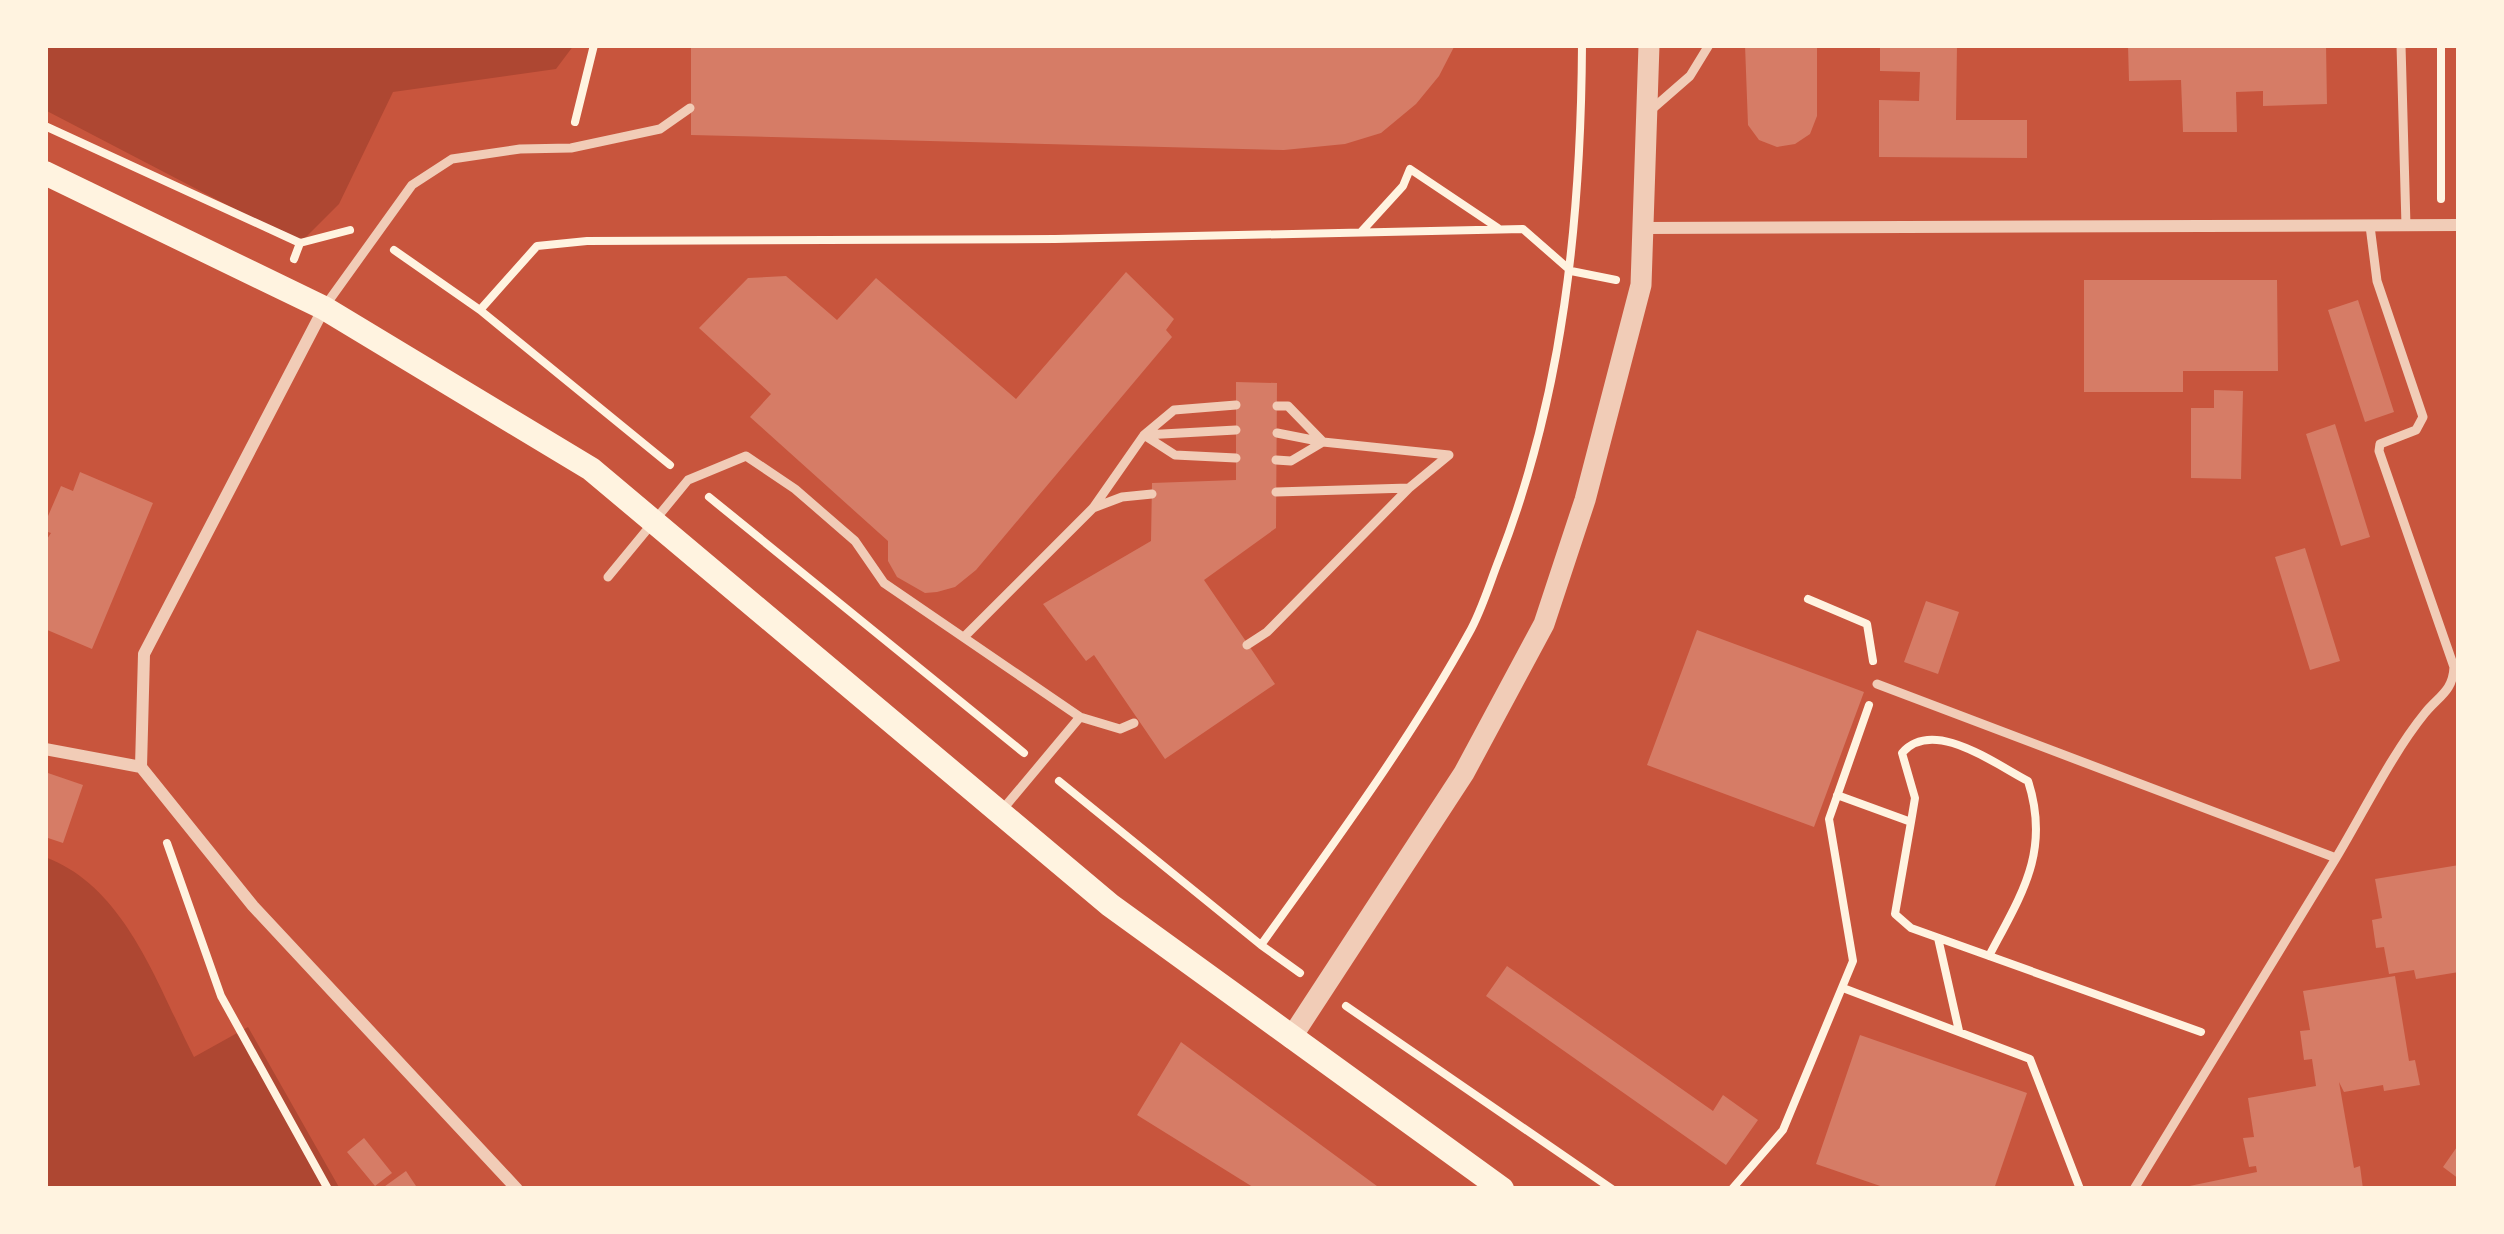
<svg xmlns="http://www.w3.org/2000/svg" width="2504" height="1234" font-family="'IBM Plex Sans',sans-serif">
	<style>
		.green { fill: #ae4732 }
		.building { fill: #d67c66 }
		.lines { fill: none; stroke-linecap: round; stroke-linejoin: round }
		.path { stroke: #fff3e0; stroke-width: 8 }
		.service { stroke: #f1ccb7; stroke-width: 9 }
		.minor { stroke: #f1ccb7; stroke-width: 12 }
		.tertiary { stroke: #f1ccb7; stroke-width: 21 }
		.secondary { stroke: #fff3e0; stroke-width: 24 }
	</style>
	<rect width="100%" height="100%" fill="#c8553d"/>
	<path class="green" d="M 45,45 L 574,45 L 556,69 L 393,92 L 339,204 L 300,243 L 45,110 Z
		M 45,857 C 126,887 157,985 194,1057 L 248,1027 L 340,1189 L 45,1189 Z"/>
	<path class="building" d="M 691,45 L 1455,45 L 1439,76 L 1416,104 L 1381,133 L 1345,144 L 1284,150 L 691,135 Z
		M 1745,45 L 1817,45 L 1817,116 L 1810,134 L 1795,144 L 1777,147 L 1759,140 L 1748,125 Z
		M 1880,45 L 1957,45 L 1956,120 L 2027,120 L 2027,158 L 1879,157 L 1879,100 L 1919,101 L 1920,72 L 1880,71 Z
		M 2128,45 L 2326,45 L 2327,104 L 2263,106 L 2263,91 L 2236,92 L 2237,132 L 2183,132 L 2181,80 L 2129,81 Z
		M 1126,272 L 1174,319 L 1166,330 L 1172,337 L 976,570 L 955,587 L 937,592 L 925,593 L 897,577 L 888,561 L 888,541 L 750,417 L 771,394 L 699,328 L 748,278 L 786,276 L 837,320 L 876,278 L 1016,399 Z
		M 2084,280 L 2277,280 L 2278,371 L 2183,371 L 2183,392 L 2084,392 Z
		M 2358,300 L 2394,412 L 2365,422 L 2328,310 Z
		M 1236,382 L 1277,383 L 1276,528 L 1204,580 L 1275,684 L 1165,759 L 1094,655 L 1086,661 L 1043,604 L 1151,541 L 1152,483 L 1236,480 Z
		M 2214,390 L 2243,391 L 2241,479 L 2191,478 L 2191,408 L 2214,408 Z
		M 2335,424 L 2370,537 L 2341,546 L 2306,434 Z
		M 80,472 L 153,503 L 92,649 L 45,629 L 45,542 L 51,533 L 45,531 L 45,523 L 61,486 L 73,491 Z
		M 2305,548 L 2340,661 L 2310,670 L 2275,557 Z
		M 1926,601 L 1959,612 L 1938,674 L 1904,662 Z
		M 1697,630 L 1864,692 L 1814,827 L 1647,765 Z
		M 45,772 L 83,785 L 63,843 L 45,837 Z
		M 2459,865 L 2459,972 L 2416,979 L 2414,970 L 2389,974 L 2384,947 L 2376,948 L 2372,920 L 2382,918 L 2375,879 Z
		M 1507,966 L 1713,1111 L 1723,1095 L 1758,1120 L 1726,1165 L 1486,996 Z
		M 2395,976 L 2409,1061 L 2415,1060 L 2420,1085 L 2384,1091 L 2383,1085 L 2344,1092 L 2339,1082 L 2354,1168 L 2360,1166 L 2363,1189 L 2175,1189 L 2257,1172 L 2256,1166 L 2249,1167 L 2243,1138 L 2254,1137 L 2248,1098 L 2316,1086 L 2312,1059 L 2304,1060 L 2300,1031 L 2310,1030 L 2303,991 Z
		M 1860,1035 L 2027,1093 L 1994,1189 L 1889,1189 L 1816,1164 Z
		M 1181,1042 L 1381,1189 L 1256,1189 L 1137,1115 Z
		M 364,1138 L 392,1173 L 375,1186 L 347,1152 Z
		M 2459,1144 L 2459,1179 L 2443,1167 Z
		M 406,1171 L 418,1189 L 381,1189 Z"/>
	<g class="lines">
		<path class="path" d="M 2441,45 L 2441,199
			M 575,122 L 594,45
			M 45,126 L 300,243
			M 1361,232 L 1403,186 L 1410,169 L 1498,228
			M 394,250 L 480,310 L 537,246 L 587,241 L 1055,239 L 1523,229 L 1571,271 L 1616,280
			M 294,259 L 300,243 L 350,230
			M 480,310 L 670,465
			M 709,497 L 1024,753
			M 1808,599 L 1867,624 L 1873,661
			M 1059,781 L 1261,945
			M 1837,795 L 1911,822 L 1895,914 L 1911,928 L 2201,1032
			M 1911,822 L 1915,798 L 1902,753 C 1933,717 1995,764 2028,781 C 2051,852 2021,895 1989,956
			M 167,843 L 221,996 L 328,1189
			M 1938,938 L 1959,1031
			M 1300,973 L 1261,945 C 1333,844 1409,742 1469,633 C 1482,610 1490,582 1500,557 C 1563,394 1581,219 1582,45
			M 1843,988 L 2030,1059 L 2080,1189
			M 1346,1006 L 1612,1189
			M 1732,1189 L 1783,1130 L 1853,961 L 1829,819 L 1869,705"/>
		<path class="service" d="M 2401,45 L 2406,226
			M 1651,110 L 1690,76 L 1709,45
			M 325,306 L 412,185 L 452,159 L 520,149 L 571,148 L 660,129 L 690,108
			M 1236,405 L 1174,410 L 1144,435 L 1175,455 L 1236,458
			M 1277,406 L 1288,406 L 1323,442
			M 1277,433 L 1323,442 L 1449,455
			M 1276,460 L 1291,461 L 1323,442
			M 1276,492 L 1409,488
			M 1093,508 L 1122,497 L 1152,494
			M 608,577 L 688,480 L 746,456 L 795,489 L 855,541 L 884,583 L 1080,717 L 1120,729 L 1134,723
			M 965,636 L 1093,508 L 1144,435 L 1236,430
			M 1247,645 L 1267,632 L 1409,488 L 1449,455
			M 1877,684 L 2336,858 L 2134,1189
			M 1003,809 L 1080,717
			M 2336,858 C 2363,813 2393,752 2425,713 C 2439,696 2453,691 2454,667 L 2379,451 L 2380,444 L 2416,430 L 2423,417 L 2377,281 L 2370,226"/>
		<path class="minor" d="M 1644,228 L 2459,225
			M 324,308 L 144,654 L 141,767 L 253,906 L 517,1189
			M 45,749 L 141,767"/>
		<path class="tertiary" d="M 1291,1038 L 1464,773 L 1544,624 L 1585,500 L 1641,285 L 1649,45"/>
		<path class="secondary" d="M 45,173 L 324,308 L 591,469 L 1110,905 L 1502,1189"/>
	</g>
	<rect width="2504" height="1234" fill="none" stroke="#fff3e0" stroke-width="96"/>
</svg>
